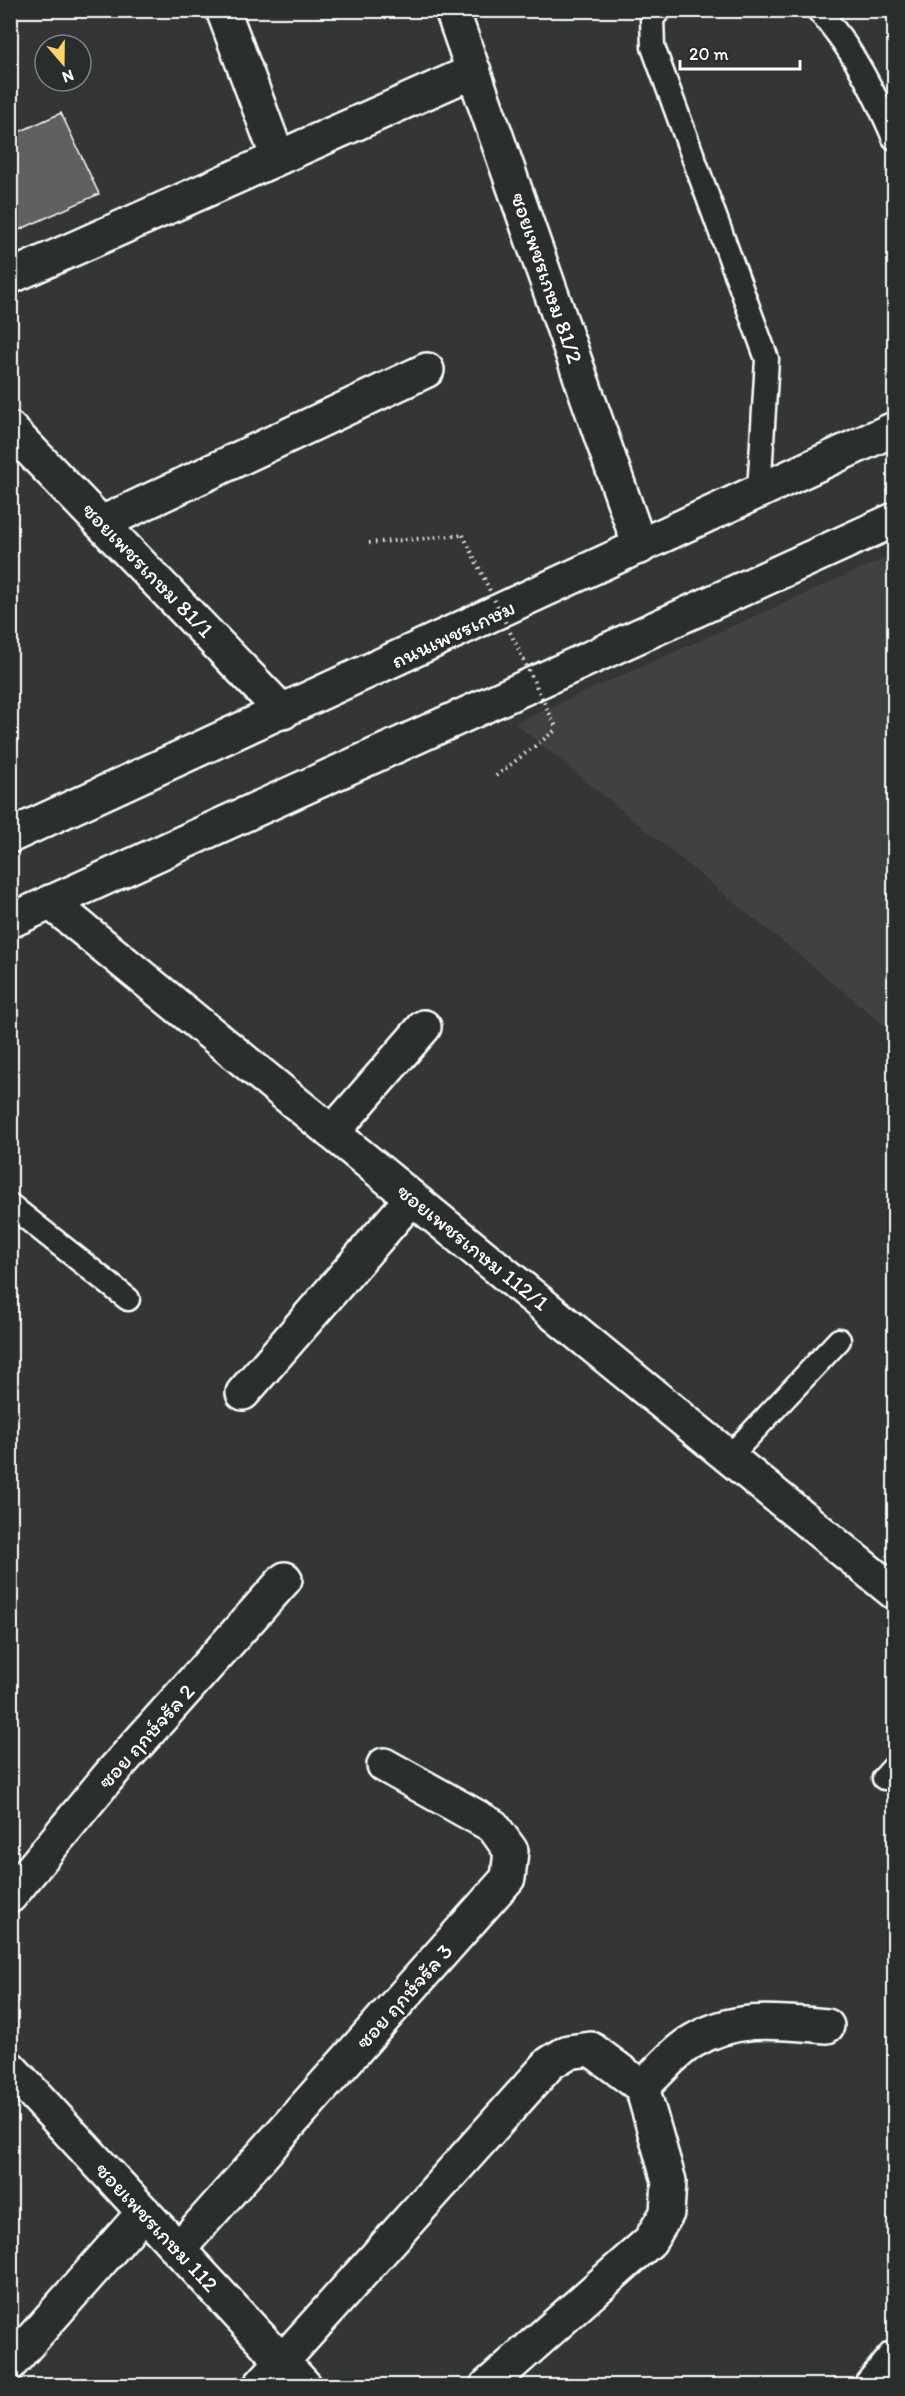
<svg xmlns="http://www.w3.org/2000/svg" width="905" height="2396" font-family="Itim,'Playpen Sans Thai',sans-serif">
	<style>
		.built { fill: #404243 }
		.building { fill: #5f6162; stroke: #fff; stroke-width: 1.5 }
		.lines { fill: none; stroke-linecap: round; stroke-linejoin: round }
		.lane-casing { stroke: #fff; stroke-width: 27 }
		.street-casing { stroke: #fff; stroke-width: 38 }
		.primary-casing { stroke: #fff; stroke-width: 38 }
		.path { stroke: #fff; stroke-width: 4; stroke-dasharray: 1.5 4.5; stroke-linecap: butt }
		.lane { stroke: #2a2d2e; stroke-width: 22 }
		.street { stroke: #2a2d2e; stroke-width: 33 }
		.primary { stroke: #2a2d2e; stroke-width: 33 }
		.path-bridge { stroke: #fff; stroke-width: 4; stroke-dasharray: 1.5 4.5; stroke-linecap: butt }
		.labels { text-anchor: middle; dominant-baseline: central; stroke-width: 4.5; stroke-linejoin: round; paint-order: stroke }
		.street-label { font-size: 22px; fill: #fff; stroke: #2a2d2e }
	</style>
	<rect width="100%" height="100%" fill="#333536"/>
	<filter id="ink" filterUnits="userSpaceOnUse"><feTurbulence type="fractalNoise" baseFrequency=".0167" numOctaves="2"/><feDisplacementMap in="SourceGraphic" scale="12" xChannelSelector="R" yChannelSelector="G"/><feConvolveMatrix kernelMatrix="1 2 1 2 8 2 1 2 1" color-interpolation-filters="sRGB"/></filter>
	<g filter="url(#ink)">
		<path class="built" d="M 894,554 L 894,1033 L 515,723 Z"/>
		<path class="building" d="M 61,113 L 99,194 L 10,234 L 10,136 Z"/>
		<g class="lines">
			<defs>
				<path id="lane" d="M 660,10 L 652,18 L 653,47 L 767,359 L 759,492
					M 818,10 C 852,47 874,92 894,138
					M 10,1205 L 128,1299
					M 729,1457 L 839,1340
					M 884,1778 L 894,1767"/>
				<path id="street" d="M 223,10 L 278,158
					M 452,10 L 640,547
					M 10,277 L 474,71
					M 10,429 L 283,712
					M 102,523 L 427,370
					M 50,902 L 894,1592
					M 332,1133 L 424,1027
					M 243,1393 L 412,1198
					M 10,1896 L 108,1777 L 285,1579
					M 10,2068 L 305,2386
					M 178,2250 L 508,1878 L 511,1851 L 493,1826 L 384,1765
					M 10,2364 L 144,2212
					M 260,2386 L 550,2063 L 568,2052 L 591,2049 L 642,2087 C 658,2073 674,2052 693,2041 C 737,2015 779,2022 827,2026
					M 487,2386 L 650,2241 L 667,2213 L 669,2181 L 642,2087
					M 871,2386 L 894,2358"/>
				<path id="primary" d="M 10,836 L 894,429
					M 10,921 L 894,520"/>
			</defs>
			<use href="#lane" class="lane-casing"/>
			<use href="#street" class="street-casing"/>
			<use href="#primary" class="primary-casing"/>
			<path class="path" d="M 369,543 L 463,535
				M 496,776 L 557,729"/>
			<use href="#lane" class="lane"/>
			<use href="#street" class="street"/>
			<use href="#primary" class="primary"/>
			<path class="path-bridge" d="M 463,535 L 557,729"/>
		</g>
	</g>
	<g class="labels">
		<g class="street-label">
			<text transform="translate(547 278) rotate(71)">ซอยเพชรเกษม 81/2</text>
			<text transform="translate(148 570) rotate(46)">ซอยเพชรเกษม 81/1</text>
			<text transform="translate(453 634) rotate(-25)">ถนนเพชรเกษม</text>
			<text transform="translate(473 1247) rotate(39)">ซอยเพชรเกษม 112/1</text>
			<text transform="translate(146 1736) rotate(-48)">ซอย ฤกษ์จรัล 2</text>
			<text transform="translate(404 1996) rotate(-48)">ซอย ฤกษ์จรัล 3</text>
			<text transform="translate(157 2227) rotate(47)">ซอยเพชรเกษม 112</text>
		</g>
	</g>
	<rect width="905" height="2396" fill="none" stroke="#2a2d2e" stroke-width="36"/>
	<rect x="18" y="18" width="869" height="2360" fill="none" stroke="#fff" stroke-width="2" filter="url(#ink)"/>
	<g transform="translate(63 63) rotate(160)"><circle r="28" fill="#2a2d2e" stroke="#7f8182" stroke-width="1.5"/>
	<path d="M0-4.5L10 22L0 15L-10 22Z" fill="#ffd166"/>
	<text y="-9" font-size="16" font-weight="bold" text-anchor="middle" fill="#ffffff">N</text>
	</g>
	<path d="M680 60v9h120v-9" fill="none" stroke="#ffffff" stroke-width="3"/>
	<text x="689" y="60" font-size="18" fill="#ffffff" stroke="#2a2d2e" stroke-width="4.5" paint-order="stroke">20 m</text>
</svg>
